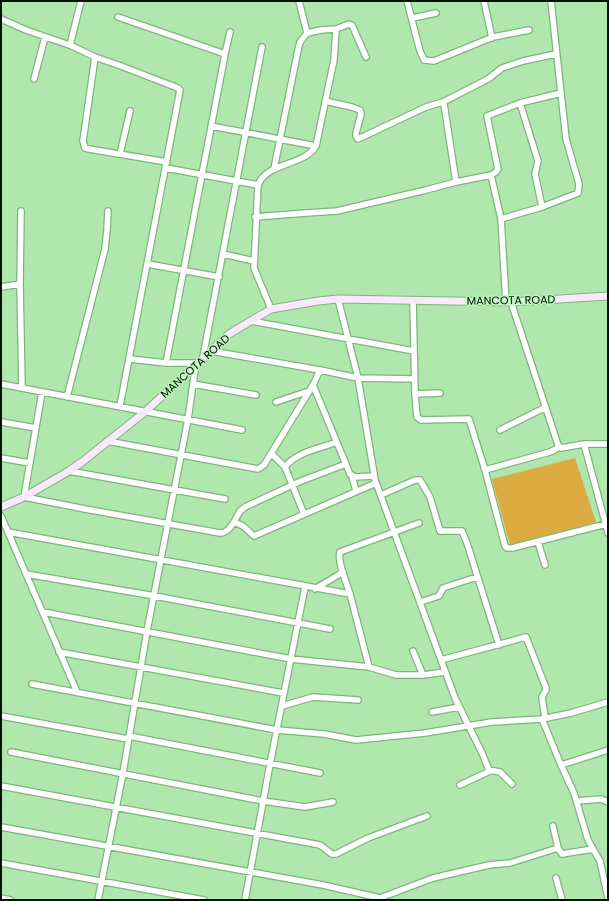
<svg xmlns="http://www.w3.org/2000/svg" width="609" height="901" font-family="Poppins,sans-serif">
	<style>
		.green { fill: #dbab42 }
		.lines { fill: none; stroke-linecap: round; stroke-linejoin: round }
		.minor-casing { stroke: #7eb57d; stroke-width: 8 }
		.secondary-casing { stroke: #7eb57d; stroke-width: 9 }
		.minor { stroke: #fff; stroke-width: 5.5 }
		.secondary { stroke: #fae9fc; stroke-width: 7 }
		.labels { text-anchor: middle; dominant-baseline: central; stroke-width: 3; stroke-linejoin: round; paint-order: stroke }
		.street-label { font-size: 11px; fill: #011201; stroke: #bbf5ba }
	</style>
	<rect width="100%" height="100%" fill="#afe7ad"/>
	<path class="green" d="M 575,458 L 596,522 L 510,545 L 492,479 Z"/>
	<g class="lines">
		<defs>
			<path id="minor" d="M 407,1 L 420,51 L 424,60 L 434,61 L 493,37 L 529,30
				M 484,1 L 492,38
				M 118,17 L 225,54 L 166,363
				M 412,18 L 436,13
				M 1,19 L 26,30 L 72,46 L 95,57 L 121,66 L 178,88 L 180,90 L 120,406
				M 336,29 L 349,24 L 352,25 L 366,57
				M 70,45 L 81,1
				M 225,54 L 230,32
				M 95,57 L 83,141 L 85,148 L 89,149 L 167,162
				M 34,79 L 45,37
				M 325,101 L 352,107 L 360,110 L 361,114 L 356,133 L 356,136 L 358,139 L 426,107 L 443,102 L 444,104 L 456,182
				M 443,102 L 488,79 L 502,68 L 523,61 L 556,54
				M 520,103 L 538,161 L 535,174 L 542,207
				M 211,126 L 316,146
				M 120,154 L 130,111
				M 166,168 L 258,185 L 254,268 L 271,309
				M 274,169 L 298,50 L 300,42 L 307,33 L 299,1
				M 491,175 L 501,219 L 506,302
				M 258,185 C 267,162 304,166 316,146 L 334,60 L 336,29 L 321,30 L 307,33
				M 21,211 L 20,284 L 22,387
				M 255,217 L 306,213 L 337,211 L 426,190 L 456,182 L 491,175 L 496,172 L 498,169 L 487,116 L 520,103 L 561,93 L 551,1
				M 501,219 L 542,207 L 578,193 L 579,184 L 566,139 L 561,93
				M 223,254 L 254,261
				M 148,264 L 219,277
				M 1,287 L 20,284
				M 338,299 L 358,378 L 375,480 L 455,698 L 482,753 L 489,770 L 500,772 L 512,784
				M 413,300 L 415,394 L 417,417 L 421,420 L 469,419 L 485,470
				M 511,302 L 558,445 L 561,448 L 584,444 L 608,444
				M 251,321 L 414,351
				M 211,351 L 320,370
				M 203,357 L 262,47
				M 1,384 L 242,430
				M 193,384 L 256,395
				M 313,385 L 350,474 L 355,477 L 374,476
				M 42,392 L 24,497 L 85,509 L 220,533 C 227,533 230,528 234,522 L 243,526 L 254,536 L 376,483
				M 415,394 L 440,393
				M 67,397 L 105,249 L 107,230 L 108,211
				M 276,402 L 309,391
				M 1,422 L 36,428
				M 500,430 L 544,408
				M 107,441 L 258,469 L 264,465 L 313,385 L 320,370 L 358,378 L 414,379
				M 584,444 L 608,533
				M 560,447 L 550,452 L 485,470 L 505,546 L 507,548 L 512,548 L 606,524
				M 271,453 L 285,467
				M 1,458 L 30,463
				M 69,471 L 225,499
				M 352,476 L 356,491
				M 381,495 L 415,480 L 420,480 L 430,497 L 440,531 L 462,531 L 467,543 L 499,645
				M 304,514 L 285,467 C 296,452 321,448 337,442
				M 1,516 L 77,692
				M 234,522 L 240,511 L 245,507 L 301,481 L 346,464
				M 8,532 L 350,594 L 369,667
				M 538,542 L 545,565
				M 26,574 L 155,596 L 330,629
				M 315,589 L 343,572
				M 350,594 C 347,583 337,563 340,552 L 419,523
				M 420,602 L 439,596 L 443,588 L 477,577
				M 43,612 L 291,659 L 369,667 L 396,675 L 423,675 L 445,672
				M 413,651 L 423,675
				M 59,652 L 283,693
				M 441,660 L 526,637 L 546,688 L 546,690 L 542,697 L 545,718
				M 32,684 L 277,730 L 324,734 L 356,740 L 425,733 L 492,722 L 542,719 L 561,765 L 574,793 L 588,840 L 600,861 L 608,898
				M 282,706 L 313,697 L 358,700
				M 432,712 L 459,707
				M 1,716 L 128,739
				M 542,719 L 571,713 L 608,702
				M 129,736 L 320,773
				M 11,752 L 263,801 L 305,807 L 333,802
				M 561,765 L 608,750
				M 460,785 L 490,771
				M 1,786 L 320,845 L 332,854 L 336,854 L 368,838 L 427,816
				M 577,801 L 601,799 L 608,802
				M 553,826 L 558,848 L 562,854 L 593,849
				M 1,827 L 323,885 L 380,898 L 433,878 L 489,865 L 510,863 L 558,848
				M 1,863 L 204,900
				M 556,878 L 562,900
				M 1,898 L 10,900
				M 98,900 L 123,773 L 147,631 L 188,419 L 196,363 L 166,363 L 130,359
				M 245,900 L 270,764 L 305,587"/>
			<path id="secondary" d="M 1,507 L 24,497 L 69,471 L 82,462 L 146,411 L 229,334 L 271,309 L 318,301 L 338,299 L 511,302 L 608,296"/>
		</defs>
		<use href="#minor" class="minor-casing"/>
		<use href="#secondary" class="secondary-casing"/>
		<use href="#minor" class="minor"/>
		<use href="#secondary" class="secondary"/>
	</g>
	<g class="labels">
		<g class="street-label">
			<text transform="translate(511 300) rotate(-1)">MANCOTA ROAD</text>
			<text transform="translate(195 366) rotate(-42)">MANCOTA ROAD</text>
		</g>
	</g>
	<rect width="609" height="901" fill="none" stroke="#011201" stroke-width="4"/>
</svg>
